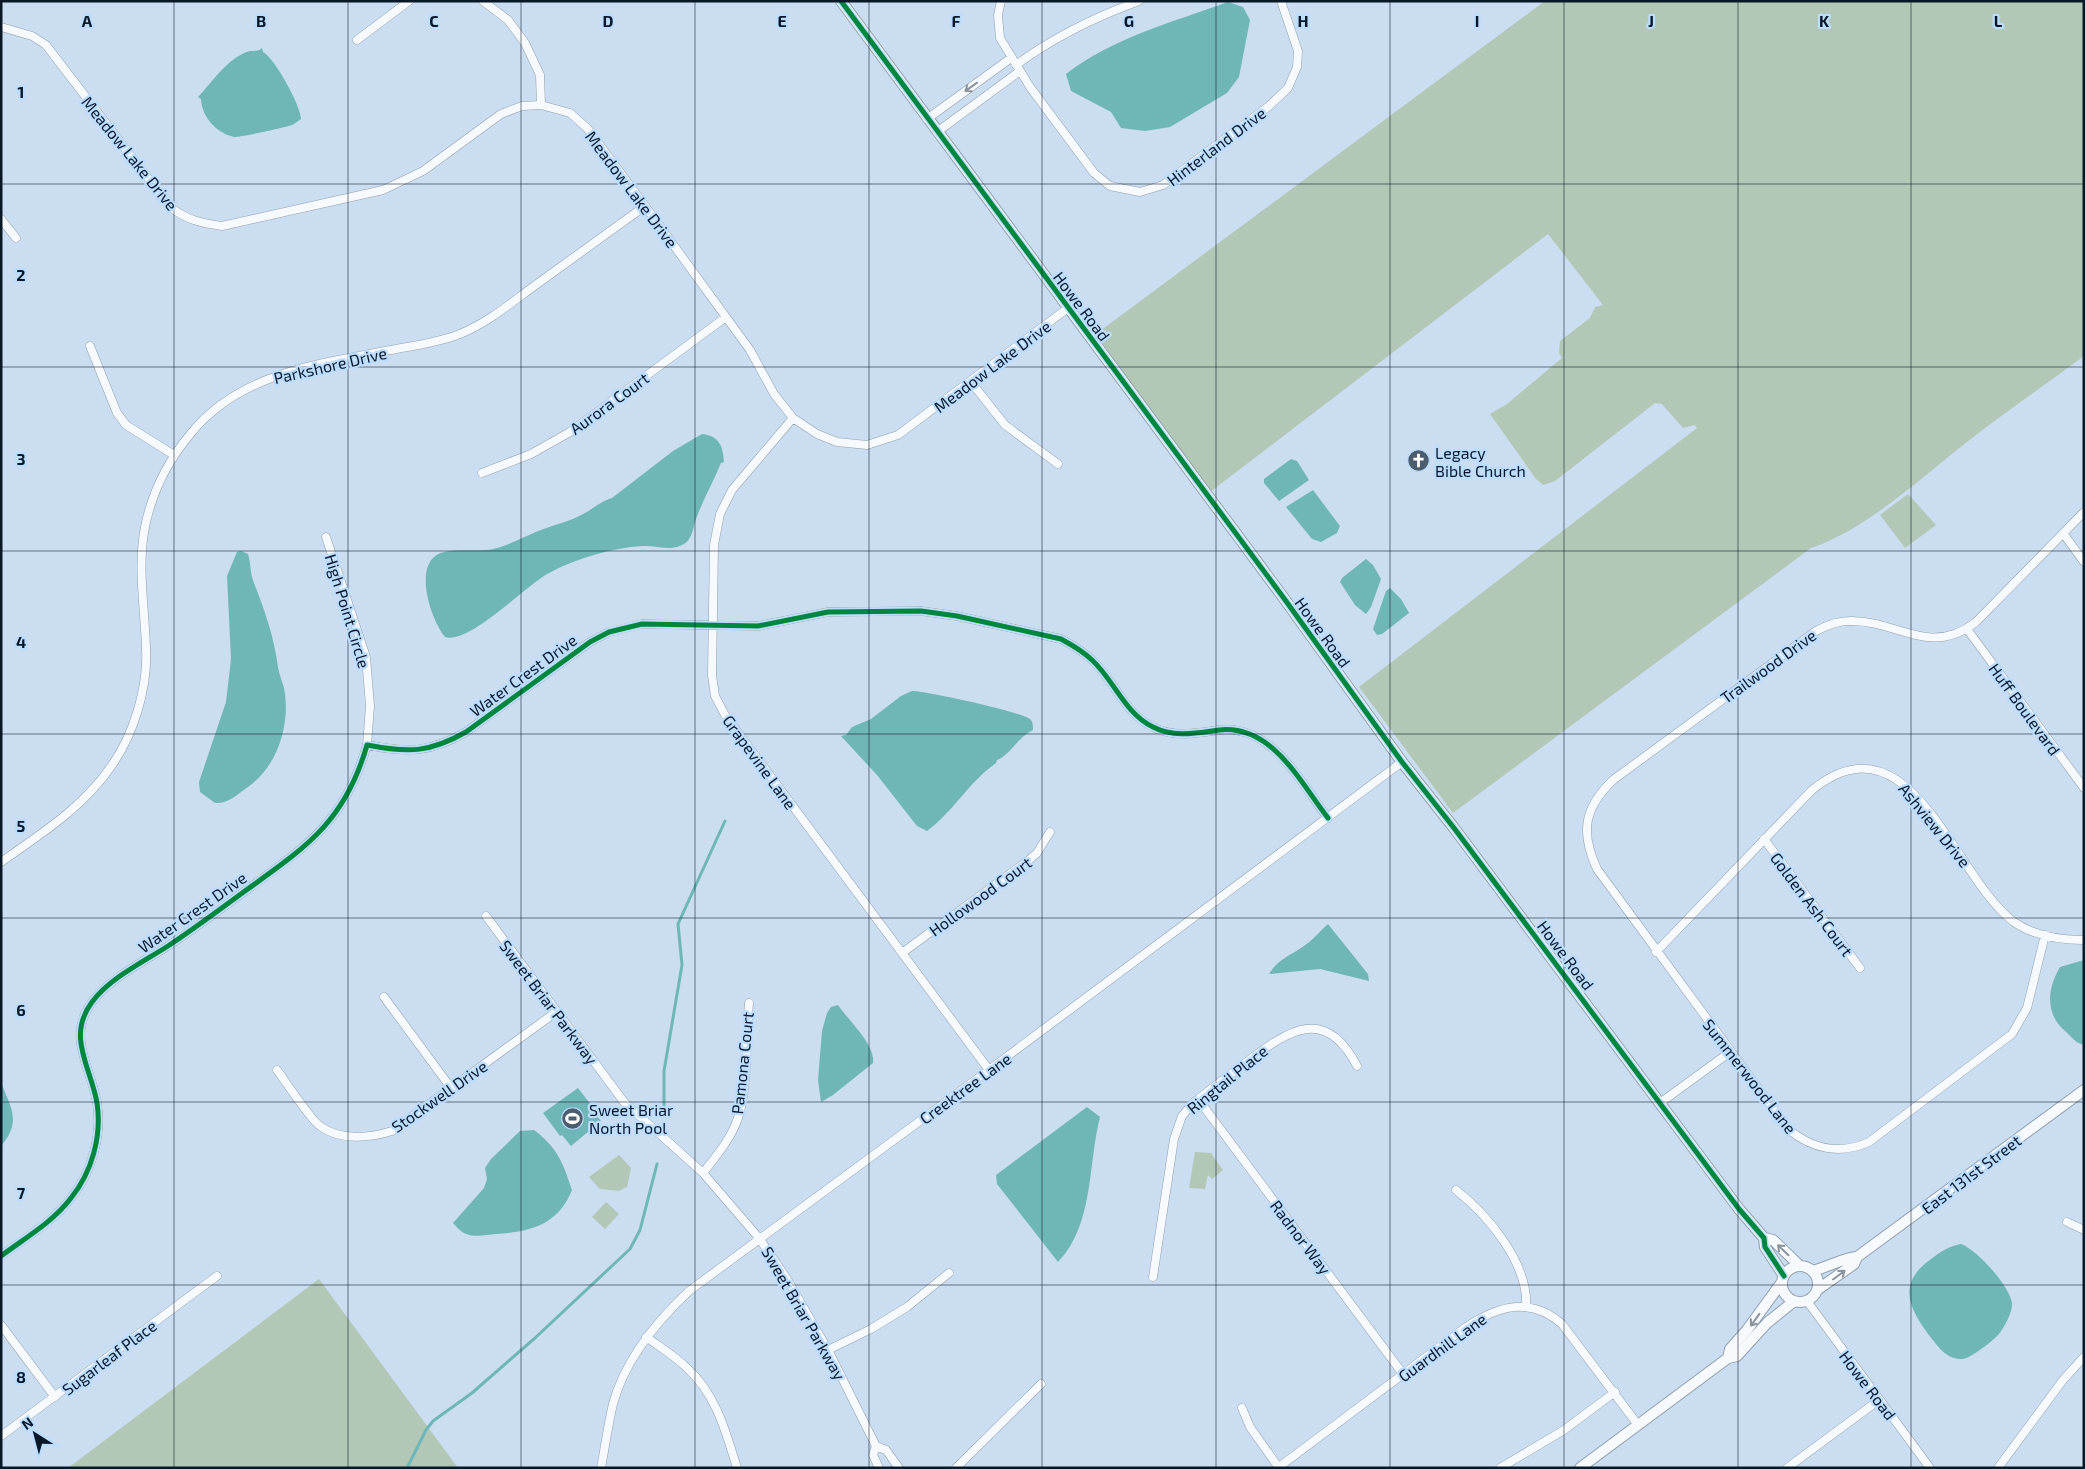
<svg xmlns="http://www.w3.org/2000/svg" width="2085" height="1469" font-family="'Exo 2',sans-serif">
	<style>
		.green { fill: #b2c7b6 }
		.water { fill: #6fb6b8 }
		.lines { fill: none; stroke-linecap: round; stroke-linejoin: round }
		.stream { stroke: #6fb6b8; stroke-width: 3 }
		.minor-casing { stroke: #909faf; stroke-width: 9 }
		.tertiary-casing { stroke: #909faf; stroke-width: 12 }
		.minor { stroke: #f7fafd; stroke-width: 8 }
		.tertiary { stroke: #f7fafd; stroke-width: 10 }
		.cycleway-casing { stroke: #bcddff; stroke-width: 8 }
		.cycleway { stroke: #00873e; stroke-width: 5 }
		.oneway { stroke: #8b949d }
		.grid { fill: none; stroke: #081827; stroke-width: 1; stroke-opacity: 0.55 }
		.labels { text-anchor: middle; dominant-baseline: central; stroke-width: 4.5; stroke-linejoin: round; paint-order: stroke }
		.street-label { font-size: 16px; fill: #081827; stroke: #bcddff }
		.poi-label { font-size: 16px; fill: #081827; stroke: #bcddff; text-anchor: start }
		.grid-label { font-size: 16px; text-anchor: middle; font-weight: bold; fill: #081827; stroke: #bcddff; stroke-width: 4.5; stroke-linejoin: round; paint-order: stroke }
	</style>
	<rect width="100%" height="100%" fill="#cbddf0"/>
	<path class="green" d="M 1545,1 L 2084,1 L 2084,356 C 2045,385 2005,412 1967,442 C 1922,477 1866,530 1811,548 L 1453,813 L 1359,687 L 1697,428 L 1695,425 L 1683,428 L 1662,404 L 1655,403 L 1555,481 L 1543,485 L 1536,479 L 1490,414 L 1507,404 L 1562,358 L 1559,353 L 1560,341 L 1590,318 L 1595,307 L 1603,305 L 1548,234 L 1210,492 L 1096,334 Z
		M 1908,494 L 1936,525 L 1905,548 L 1880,515 Z
		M 1195,1152 L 1211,1153 L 1223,1170 L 1212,1179 L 1208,1175 L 1205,1189 L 1189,1188 Z
		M 619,1155 L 631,1168 L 627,1187 L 619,1191 L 600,1189 L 589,1177 Z
		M 606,1202 L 619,1214 L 605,1229 L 592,1217 Z
		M 319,1279 L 458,1468 L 68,1468 Z"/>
	<path class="water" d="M 1228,2 L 1243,7 L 1250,20 L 1239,77 L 1227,93 L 1170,127 L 1145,131 L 1121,128 L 1111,112 L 1071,91 L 1066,74 C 1112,38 1173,22 1228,2 Z
		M 262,48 L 263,52 C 274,57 301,106 301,119 C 298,121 296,123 292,125 C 287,127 237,138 234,137 C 217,133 202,118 201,99 L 198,97 C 213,81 224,63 244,53 C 251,49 258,53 262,48 Z
		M 702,434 C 720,436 723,447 724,462 L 721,463 C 713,483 702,501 695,522 C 693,530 691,540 684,544 C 672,552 656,545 643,546 C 611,548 577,558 549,573 C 525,586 469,645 445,637 C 432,621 417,577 432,559 C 443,545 475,553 493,549 C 507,546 524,537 538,531 C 553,525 569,522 583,514 C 593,509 601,501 612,498 L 673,451 Z
		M 1291,459 L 1297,461 L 1309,480 L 1279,501 L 1264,483 L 1264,479 Z
		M 1313,490 L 1340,526 L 1337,533 L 1321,542 L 1312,539 L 1286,507 Z
		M 241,551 L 248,554 C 251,563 250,574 254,583 C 265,611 274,637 278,667 C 279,674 282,681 284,688 C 291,723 278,766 248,787 C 238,794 228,804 215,803 L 200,792 L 199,782 L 226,702 L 231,659 L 227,576 L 237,552 Z
		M 1366,559 L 1373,565 L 1381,579 L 1371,607 L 1366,614 L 1355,605 L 1340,582 L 1342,578 Z
		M 1390,588 L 1401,599 L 1409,613 L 1382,634 L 1377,635 L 1373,629 L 1386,591 Z
		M 912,691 C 926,691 1022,712 1030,719 C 1033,721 1033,727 1033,730 C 1018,737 1010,755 997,760 L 996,763 C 969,782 953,812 927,831 L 917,826 L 877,775 L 841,736 L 846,735 L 852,727 L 871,719 L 901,696 Z
		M 1328,924 L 1368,974 L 1369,981 L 1320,969 L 1269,974 C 1279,958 1290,956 1304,946 C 1313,940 1320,931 1328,924 Z
		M 2084,960 L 2084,1045 C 2075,1043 2072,1037 2065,1031 C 2045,1014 2047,989 2060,967 Z
		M 838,1005 C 848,1020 876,1045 873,1063 L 833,1095 L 821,1102 L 818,1080 L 822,1031 L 827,1013 L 831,1007 Z
		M 1,1082 C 11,1109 22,1121 1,1146 Z
		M 578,1088 L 598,1114 L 596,1115 L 601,1121 L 571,1146 L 562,1135 L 560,1136 L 543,1113 Z
		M 1087,1107 L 1100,1117 C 1088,1163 1094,1225 1058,1262 L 997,1184 L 996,1175 Z
		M 534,1130 C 558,1148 563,1163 572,1190 C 558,1225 530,1232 496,1234 C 486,1235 474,1238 464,1233 C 460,1231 456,1226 453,1223 L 484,1188 L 487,1179 L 485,1168 L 491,1159 L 520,1131 Z
		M 1961,1244 C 1977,1250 2009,1285 2012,1303 C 2013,1312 2004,1327 1999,1334 C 1994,1340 1970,1359 1962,1359 C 1947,1359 1940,1349 1932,1339 C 1910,1310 1895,1285 1931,1259 C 1940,1252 1949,1246 1961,1244 Z"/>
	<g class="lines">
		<path class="stream" d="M 664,1111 L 664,1071 L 682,965 L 678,924 L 725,821
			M 407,1468 L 426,1430 L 433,1421 L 472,1393 L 535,1338 L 630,1249 L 640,1230 L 657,1164"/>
		<defs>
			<path id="minor" d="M 483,1 L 508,20 L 525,43 L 540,75 L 541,105
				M 1001,1 L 998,15 L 1000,38 L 1030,87 L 1094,173 L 1110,186 L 1140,192 L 1163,185 L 1269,106 L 1288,88 L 1297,67 L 1298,51 L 1281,1
				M 1,27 L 32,36 L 46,45 L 170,207 C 187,220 201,223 222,226 L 383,190 L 423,171 L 501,114 L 522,106 L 541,105 L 570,113 L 587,128 L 645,206 L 750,350 L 774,394 L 793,418 L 817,434 L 837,442 L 867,445 L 898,435 L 1068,308
				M 357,40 L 409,1
				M 1016,65 C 1054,37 1095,17 1139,1
				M 927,119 L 1011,58
				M 937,132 L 1020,71
				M 1,219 L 16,238
				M 90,346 L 117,413 L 126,425 L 174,455
				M 971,382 L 1005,425 L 1058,464
				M 793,418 L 732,490 L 720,514 L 714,545 L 712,675 L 715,696 L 725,715 L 989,1070
				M 482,473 L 531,454 L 570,432 L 726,317
				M 2063,533 L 2084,562
				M 326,537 L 366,657 L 370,706 L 367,745
				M 1967,629 L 2084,788
				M 1764,839 L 1860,968
				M 1,862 C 42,833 84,807 112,765 C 134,734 148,687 146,649 C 145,609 137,567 145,527 C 152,492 169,459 192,432 C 243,370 327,363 401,348 C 420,345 442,341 460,334 C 489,322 512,302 537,284 C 573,258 609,232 645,206
				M 486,916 L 624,1102 L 703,1173 L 759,1238 L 787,1279 L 828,1350 L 876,1446 L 886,1450 L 899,1468
				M 2045,935 L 2027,1008 L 2012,1034 L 1869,1142 C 1840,1155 1812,1149 1788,1129 L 1597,869 C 1580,832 1584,808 1613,780 L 1816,631 C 1827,625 1838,621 1850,621 C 1898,620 1929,658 1976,622 L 2084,512
				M 1656,952 L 1812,790 C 1911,710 1953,877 2014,922 C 2034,936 2060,940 2084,940
				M 902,953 L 1029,860 L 1037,853 L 1050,832
				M 384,997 L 451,1088
				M 277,1070 C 286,1082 310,1119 320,1126 C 340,1141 370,1138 392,1131 L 556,1012
				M 1198,1099 L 1403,1374
				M 1660,1103 L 1730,1052
				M 703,1173 C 716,1156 731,1139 738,1118 C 748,1090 746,1035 749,1003
				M 1456,1190 C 1488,1215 1529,1264 1526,1307
				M 2067,1222 L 2084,1230
				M 1,1256 C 25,1238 53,1222 71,1198 C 92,1172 102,1136 97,1103 C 91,1067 66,1037 92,1002 C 110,978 143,962 168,946 C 194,929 219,910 245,891 C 306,847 345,822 367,745 C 408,753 429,753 466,732 L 590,642 L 609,632 L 642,624 L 758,626 L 828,612 L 921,611 L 957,616 L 1061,639 C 1072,645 1083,651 1092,660 C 1114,680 1125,714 1153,727 C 1174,738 1197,733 1219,730 C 1272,724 1300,782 1328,818
				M 1153,1277 L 1174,1139 L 1182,1116 L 1193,1103 C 1211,1089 1229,1075 1248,1061 C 1290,1029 1326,1006 1357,1066
				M 1807,1301 L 1930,1468
				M 1,1325 L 55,1397
				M 646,1337 C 660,1347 675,1356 687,1368 C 716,1394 726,1432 737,1468
				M 828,1350 L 871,1329 L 907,1307 L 949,1273
				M 1242,1408 L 1250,1427 L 1279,1468
				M 1,1436 L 217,1276
				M 876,1446 L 873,1455 L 879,1468
				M 1279,1467 L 1466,1327 C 1498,1306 1530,1296 1562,1324 L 1638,1425
				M 601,1468 C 605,1447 608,1425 613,1404 C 625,1359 656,1322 689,1291 L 989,1070 L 1402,762
				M 956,1468 L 1041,1384
				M 1500,1468 L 1564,1430 L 1615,1392
				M 1787,1468 L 1879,1400
				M 1998,1468 L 2063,1380 L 2084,1357"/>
			<path id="tertiary" d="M 841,1 L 1283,597 L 1402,762 L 1454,828 L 1739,1209 L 1764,1238 L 1765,1247 L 1784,1276
				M 1764,1238 L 1773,1240 L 1800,1266
				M1782 1284a18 18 0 1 1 36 0a18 18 0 1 1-36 0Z
				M 1812,1271 C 1826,1268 1845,1257 1857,1257
				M 1817,1290 L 1854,1264 L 1857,1257 L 2084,1090
				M 1728,1358 L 1730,1349 L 1747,1330 L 1782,1282
				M 1580,1468 L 1728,1358 L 1737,1356 L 1767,1323 L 1793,1302"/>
		</defs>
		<use href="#minor" class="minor-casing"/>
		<use href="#tertiary" class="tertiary-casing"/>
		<use href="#minor" class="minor"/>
		<use href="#tertiary" class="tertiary"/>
		<defs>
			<path id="cycleway" d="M 841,1 L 1283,597 L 1402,762 L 1454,828 L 1739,1209 L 1764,1238 L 1765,1247 L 1784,1276
				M 1,1256 C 25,1238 53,1222 71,1198 C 92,1172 102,1136 97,1103 C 91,1067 66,1037 92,1002 C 110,978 143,962 168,946 C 194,929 219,910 245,891 C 306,847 345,822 367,745 C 408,753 429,753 466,732 L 590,642 L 609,632 L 642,624 L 758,626 L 828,612 L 921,611 L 957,616 L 1061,639 C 1072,645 1083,651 1092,660 C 1114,680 1125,714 1153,727 C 1174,738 1197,733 1219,730 C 1272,724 1300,782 1328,818"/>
		</defs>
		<use href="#cycleway" class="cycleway-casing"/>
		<use href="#cycleway" class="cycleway"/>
	</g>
	<defs><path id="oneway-shaft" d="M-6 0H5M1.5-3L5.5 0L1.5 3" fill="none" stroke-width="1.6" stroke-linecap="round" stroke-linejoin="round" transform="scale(1.25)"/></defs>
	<g class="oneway">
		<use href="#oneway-shaft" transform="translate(971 87) rotate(144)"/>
		<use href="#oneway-shaft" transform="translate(1783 1250) rotate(-136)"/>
		<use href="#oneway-shaft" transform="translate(1839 1275) rotate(-37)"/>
		<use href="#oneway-shaft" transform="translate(1755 1320) rotate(126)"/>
	</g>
	<path class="grid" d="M 174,1 L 174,1468M 348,1 L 348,1468M 521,1 L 521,1468M 695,1 L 695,1468M 869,1 L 869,1468M 1042,1 L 1042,1468M 1216,1 L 1216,1468M 1390,1 L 1390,1468M 1564,1 L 1564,1468M 1738,1 L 1738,1468M 1911,1 L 1911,1468M 1,184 L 2084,184M 1,367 L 2084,367M 1,551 L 2084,551M 1,734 L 2084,734M 1,918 L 2084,918M 1,1102 L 2084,1102M 1,1285 L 2084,1285"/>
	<defs>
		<symbol id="church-disc" viewBox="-11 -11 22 22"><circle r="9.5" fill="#4c5d6d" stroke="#bcddff"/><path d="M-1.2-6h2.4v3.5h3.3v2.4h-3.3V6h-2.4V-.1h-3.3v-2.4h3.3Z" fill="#fff"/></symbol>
		<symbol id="stadium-disc" viewBox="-11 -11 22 22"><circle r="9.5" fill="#4c5d6d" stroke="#bcddff"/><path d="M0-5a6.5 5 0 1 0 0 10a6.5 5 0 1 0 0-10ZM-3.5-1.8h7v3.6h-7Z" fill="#fff"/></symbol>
	</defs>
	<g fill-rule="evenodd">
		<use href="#church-disc" x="1406" y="448" width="25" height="25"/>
		<use href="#stadium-disc" x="560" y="1106" width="25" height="25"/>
	</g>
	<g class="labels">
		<g class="street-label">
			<text transform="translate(1216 146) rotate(-37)">Hinterland Drive</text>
			<text transform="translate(130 153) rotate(51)">Meadow Lake Drive</text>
			<text transform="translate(632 189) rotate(53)">Meadow Lake Drive</text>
			<text transform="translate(1082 306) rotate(53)">Howe Road</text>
			<text transform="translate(330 365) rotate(-13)">Parkshore Drive</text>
			<text transform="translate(992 366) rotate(-37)">Meadow Lake Drive</text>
			<text transform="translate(609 403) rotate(-36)">Aurora Court</text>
			<text transform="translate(348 611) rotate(73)">High Point Circle</text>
			<text transform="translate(1323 632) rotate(54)">Howe Road</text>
			<text transform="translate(1768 666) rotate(-36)">Trailwood Drive</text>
			<text transform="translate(523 675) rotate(-36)">Water Crest Drive</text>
			<text transform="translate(2025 709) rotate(54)">Huff Boulevard</text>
			<text transform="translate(760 762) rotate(54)">Grapevine Lane</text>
			<text transform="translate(1935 825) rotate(51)">Ashview Drive</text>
			<text transform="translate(980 896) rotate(-36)">Hollowood Court</text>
			<text transform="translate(1812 904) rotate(53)">Golden Ash Court</text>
			<text transform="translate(192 912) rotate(-35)">Water Crest Drive</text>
			<text transform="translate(1566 955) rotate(53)">Howe Road</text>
			<text transform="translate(549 1002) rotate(53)">Sweet Briar Parkway</text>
			<text transform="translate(742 1063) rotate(-84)">Pamona Court</text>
			<text transform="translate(1750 1076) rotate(52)">Summerwood Lane</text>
			<text transform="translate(1227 1079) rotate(-39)">Ringtail Place</text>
			<text transform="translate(965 1088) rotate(-36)">Creektree Lane</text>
			<text transform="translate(439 1096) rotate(-35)">Stockwell Drive</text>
			<text transform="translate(1971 1174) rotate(-37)">East 131st Street</text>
			<text transform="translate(1301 1237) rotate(53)">Radnor Way</text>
			<text transform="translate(804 1313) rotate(60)">Sweet Briar Parkway</text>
			<text transform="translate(1442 1347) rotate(-36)">Guardhill Lane</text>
			<text transform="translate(109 1357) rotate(-37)">Sugarleaf Place</text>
			<text transform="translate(1868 1385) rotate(53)">Howe Road</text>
		</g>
		<g class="poi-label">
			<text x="1435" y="452">Legacy<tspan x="1435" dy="18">Bible Church</tspan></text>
			<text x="589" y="1109">Sweet Briar<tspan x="589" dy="18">North Pool</tspan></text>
		</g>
	</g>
	<g class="grid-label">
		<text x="87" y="27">A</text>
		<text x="261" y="27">B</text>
		<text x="434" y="27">C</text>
		<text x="608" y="27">D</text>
		<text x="782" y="27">E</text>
		<text x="956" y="27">F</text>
		<text x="1129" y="27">G</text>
		<text x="1303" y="27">H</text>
		<text x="1477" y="27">I</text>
		<text x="1651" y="27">J</text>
		<text x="1824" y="27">K</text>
		<text x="1998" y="27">L</text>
		<text x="21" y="98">1</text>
		<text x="21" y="281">2</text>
		<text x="21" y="465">3</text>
		<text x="21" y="648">4</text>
		<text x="21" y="832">5</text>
		<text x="21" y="1016">6</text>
		<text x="21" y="1199">7</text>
		<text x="21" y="1383">8</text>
	</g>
	<rect width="2085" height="1469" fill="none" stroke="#081827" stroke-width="5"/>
	<g transform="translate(35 1434) rotate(324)" stroke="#bcddff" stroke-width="4" paint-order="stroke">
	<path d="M0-4L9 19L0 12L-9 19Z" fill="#081827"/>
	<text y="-8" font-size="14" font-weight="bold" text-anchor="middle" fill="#081827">N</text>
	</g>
</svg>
